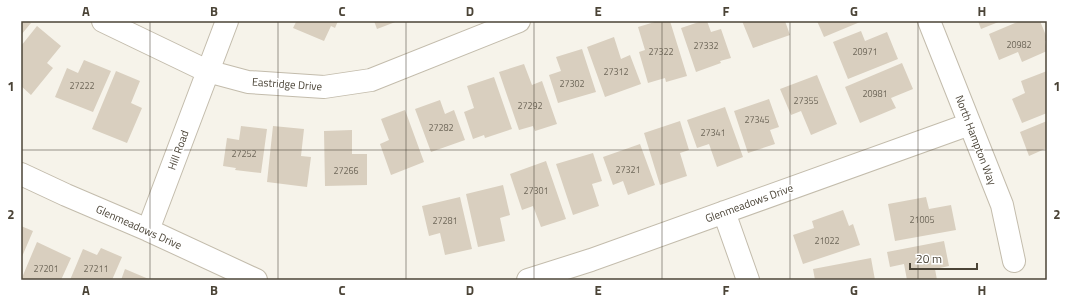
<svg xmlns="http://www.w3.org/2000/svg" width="1068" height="301" font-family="'Titillium Web',sans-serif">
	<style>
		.building { fill: #d9cfbf }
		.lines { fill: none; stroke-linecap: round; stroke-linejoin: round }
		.minor-casing { stroke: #c3bcac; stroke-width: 24 }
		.minor { stroke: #fff; stroke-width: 22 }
		.grid { fill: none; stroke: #4b4437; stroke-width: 1; stroke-opacity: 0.55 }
		.labels { text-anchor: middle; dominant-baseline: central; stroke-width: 3; stroke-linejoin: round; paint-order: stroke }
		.number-label { font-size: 9px; fill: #6e6759 }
		.street-label { font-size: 11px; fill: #4b4437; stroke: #fff }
		.neatline { fill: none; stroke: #4b4437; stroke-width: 1.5 }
		.grid-label { font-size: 13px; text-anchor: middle; font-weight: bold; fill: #4b4437 }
	</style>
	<rect width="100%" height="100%" fill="#f6f3ea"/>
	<path class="building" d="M 21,21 L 28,21 L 31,23 L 21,35 Z
		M 293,21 L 338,21 L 335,28 L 331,26 L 324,41 L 293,28 L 296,22 Z
		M 374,21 L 398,21 L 377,29 Z
		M 658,21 L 670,21 L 687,76 L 666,82 L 665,78 L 648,83 L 639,52 L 645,50 L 638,27 Z
		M 702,21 L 707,21 L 711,32 L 721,29 L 731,58 L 720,61 L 721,63 L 696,72 L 681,28 Z
		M 742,21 L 785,21 L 790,35 L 753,48 Z
		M 817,21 L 859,21 L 860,22 L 824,37 Z
		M 978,21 L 1001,21 L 981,29 Z
		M 1020,21 L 1040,21 L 1047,38 L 1047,40 L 1045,41 L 1047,51 L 1022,62 L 1018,52 L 999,60 L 989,34 Z
		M 37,26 L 61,46 L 47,63 L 53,68 L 31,95 L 21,86 L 21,46 Z
		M 861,31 L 865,41 L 887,32 L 898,59 L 848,79 L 833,42 Z
		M 614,37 L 621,59 L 630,55 L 641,84 L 605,97 L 587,47 Z
		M 582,49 L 596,92 L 558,103 L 549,75 L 561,71 L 556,57 Z
		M 84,60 L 111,71 L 93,112 L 55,97 L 67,68 L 78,73 Z
		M 902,63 L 913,89 L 891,98 L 896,108 L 860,123 L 845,87 Z
		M 524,64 L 532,85 L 542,81 L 557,124 L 535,131 L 533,126 L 519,130 L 499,72 Z
		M 116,71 L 140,81 L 131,103 L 142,108 L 127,143 L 92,129 Z
		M 1047,71 L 1047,113 L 1022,123 L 1012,99 L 1025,93 L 1021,81 Z
		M 817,75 L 837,124 L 811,135 L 801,111 L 791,115 L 780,89 Z
		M 494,77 L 512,129 L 485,138 L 484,135 L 473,139 L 464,112 L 474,108 L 467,86 Z
		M 769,99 L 779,127 L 770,130 L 775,144 L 748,153 L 734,111 Z
		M 440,100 L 445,114 L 454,110 L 465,140 L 431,152 L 415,109 Z
		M 725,107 L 743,157 L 717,167 L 709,144 L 697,148 L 687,120 Z
		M 405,110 L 424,162 L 391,175 L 380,144 L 389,140 L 381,119 Z
		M 680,121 L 689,150 L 680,153 L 687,176 L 660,185 L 644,133 Z
		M 1047,121 L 1047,148 L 1029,156 L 1020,132 Z
		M 241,126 L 267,129 L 261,173 L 235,170 L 236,168 L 223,166 L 227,138 L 239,140 Z
		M 273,126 L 304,129 L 301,156 L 311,157 L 307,187 L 267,182 Z
		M 352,130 L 352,154 L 367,154 L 367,185 L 325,186 L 324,131 Z
		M 640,144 L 655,185 L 628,195 L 623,181 L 613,185 L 603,157 Z
		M 593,153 L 602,181 L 592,184 L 599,206 L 573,215 L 556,164 Z
		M 546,161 L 566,219 L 541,227 L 533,206 L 522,210 L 510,174 Z
		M 503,185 L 510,215 L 500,218 L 505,241 L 478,247 L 466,194 Z
		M 460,197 L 472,249 L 445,255 L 440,233 L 429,236 L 422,206 Z
		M 926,197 L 929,209 L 951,205 L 956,230 L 895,241 L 888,204 Z
		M 843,210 L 849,226 L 853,224 L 860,245 L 803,264 L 793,235 L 814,228 L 812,221 Z
		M 21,226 L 33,231 L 21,259 Z
		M 944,241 L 949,266 L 935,269 L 937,280 L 907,280 L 904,264 L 890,267 L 887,252 Z
		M 37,242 L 71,258 L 61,280 L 21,280 Z
		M 101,248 L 122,257 L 112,280 L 70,280 L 83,249 L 97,255 Z
		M 871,258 L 875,280 L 815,280 L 813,269 Z
		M 125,269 L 151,280 L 121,280 Z"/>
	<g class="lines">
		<defs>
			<path id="minor" d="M 103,21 L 207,71 L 248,82 L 324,87 L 371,80 L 519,21
				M 929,21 L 1002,205 L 1014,261
				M 21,174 L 66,195 L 148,230 L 256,280
				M 724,212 L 748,280
				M 148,230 L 227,21
				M 528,280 L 591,260 L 970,124"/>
		</defs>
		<use href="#minor" class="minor-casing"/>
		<use href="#minor" class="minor"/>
	</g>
	<path class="grid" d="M 150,21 L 150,280M 278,21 L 278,280M 406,21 L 406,280M 534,21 L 534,280M 662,21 L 662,280M 790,21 L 790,280M 918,21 L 918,280M 21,150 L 1047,150"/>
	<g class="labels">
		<g class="number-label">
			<text x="1019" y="44">20982</text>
			<text x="706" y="45">27332</text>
			<text x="661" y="51">27322</text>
			<text x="865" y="51">20971</text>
			<text x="616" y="71">27312</text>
			<text x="572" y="83">27302</text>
			<text x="82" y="85">27222</text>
			<text x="875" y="93">20981</text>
			<text x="806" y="100">27355</text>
			<text x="530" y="105">27292</text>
			<text x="757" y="119">27345</text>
			<text x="441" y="127">27282</text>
			<text x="713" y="132">27341</text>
			<text x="244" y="153">27252</text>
			<text x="628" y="169">27321</text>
			<text x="346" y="170">27266</text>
			<text x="536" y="190">27301</text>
			<text x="922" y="219">21005</text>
			<text x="445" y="220">27281</text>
			<text x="827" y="240">21022</text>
			<text x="46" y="268">27201</text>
			<text x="96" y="268">27211</text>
		</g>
		<g class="street-label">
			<text transform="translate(287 84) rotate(4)">Eastridge Drive</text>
			<text transform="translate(976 140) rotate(69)">North Hampton Way</text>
			<text transform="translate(178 150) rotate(-70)">Hill Road</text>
			<text transform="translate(749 203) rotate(-20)">Glenmeadows Drive</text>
			<text transform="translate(139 227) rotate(24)">Glenmeadows Drive</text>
		</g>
	</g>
	<rect width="1068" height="301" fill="none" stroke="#ffffff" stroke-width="44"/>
	<path d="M910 263v6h67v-6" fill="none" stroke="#4b4437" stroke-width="2"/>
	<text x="916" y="263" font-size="12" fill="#4b4437" stroke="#ffffff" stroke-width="3" paint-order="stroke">20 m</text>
	<rect x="22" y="22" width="1024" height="257" class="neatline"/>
	<g class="grid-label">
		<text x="86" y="16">A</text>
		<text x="214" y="16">B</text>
		<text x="342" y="16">C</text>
		<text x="470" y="16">D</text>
		<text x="598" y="16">E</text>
		<text x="726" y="16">F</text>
		<text x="854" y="16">G</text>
		<text x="982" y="16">H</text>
		<text x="11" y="91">1</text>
		<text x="1057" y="91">1</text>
		<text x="11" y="219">2</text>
		<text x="1057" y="219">2</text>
		<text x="86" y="295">A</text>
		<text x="214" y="295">B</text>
		<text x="342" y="295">C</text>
		<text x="470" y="295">D</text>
		<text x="598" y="295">E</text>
		<text x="726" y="295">F</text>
		<text x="854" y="295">G</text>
		<text x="982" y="295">H</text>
	</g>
</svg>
